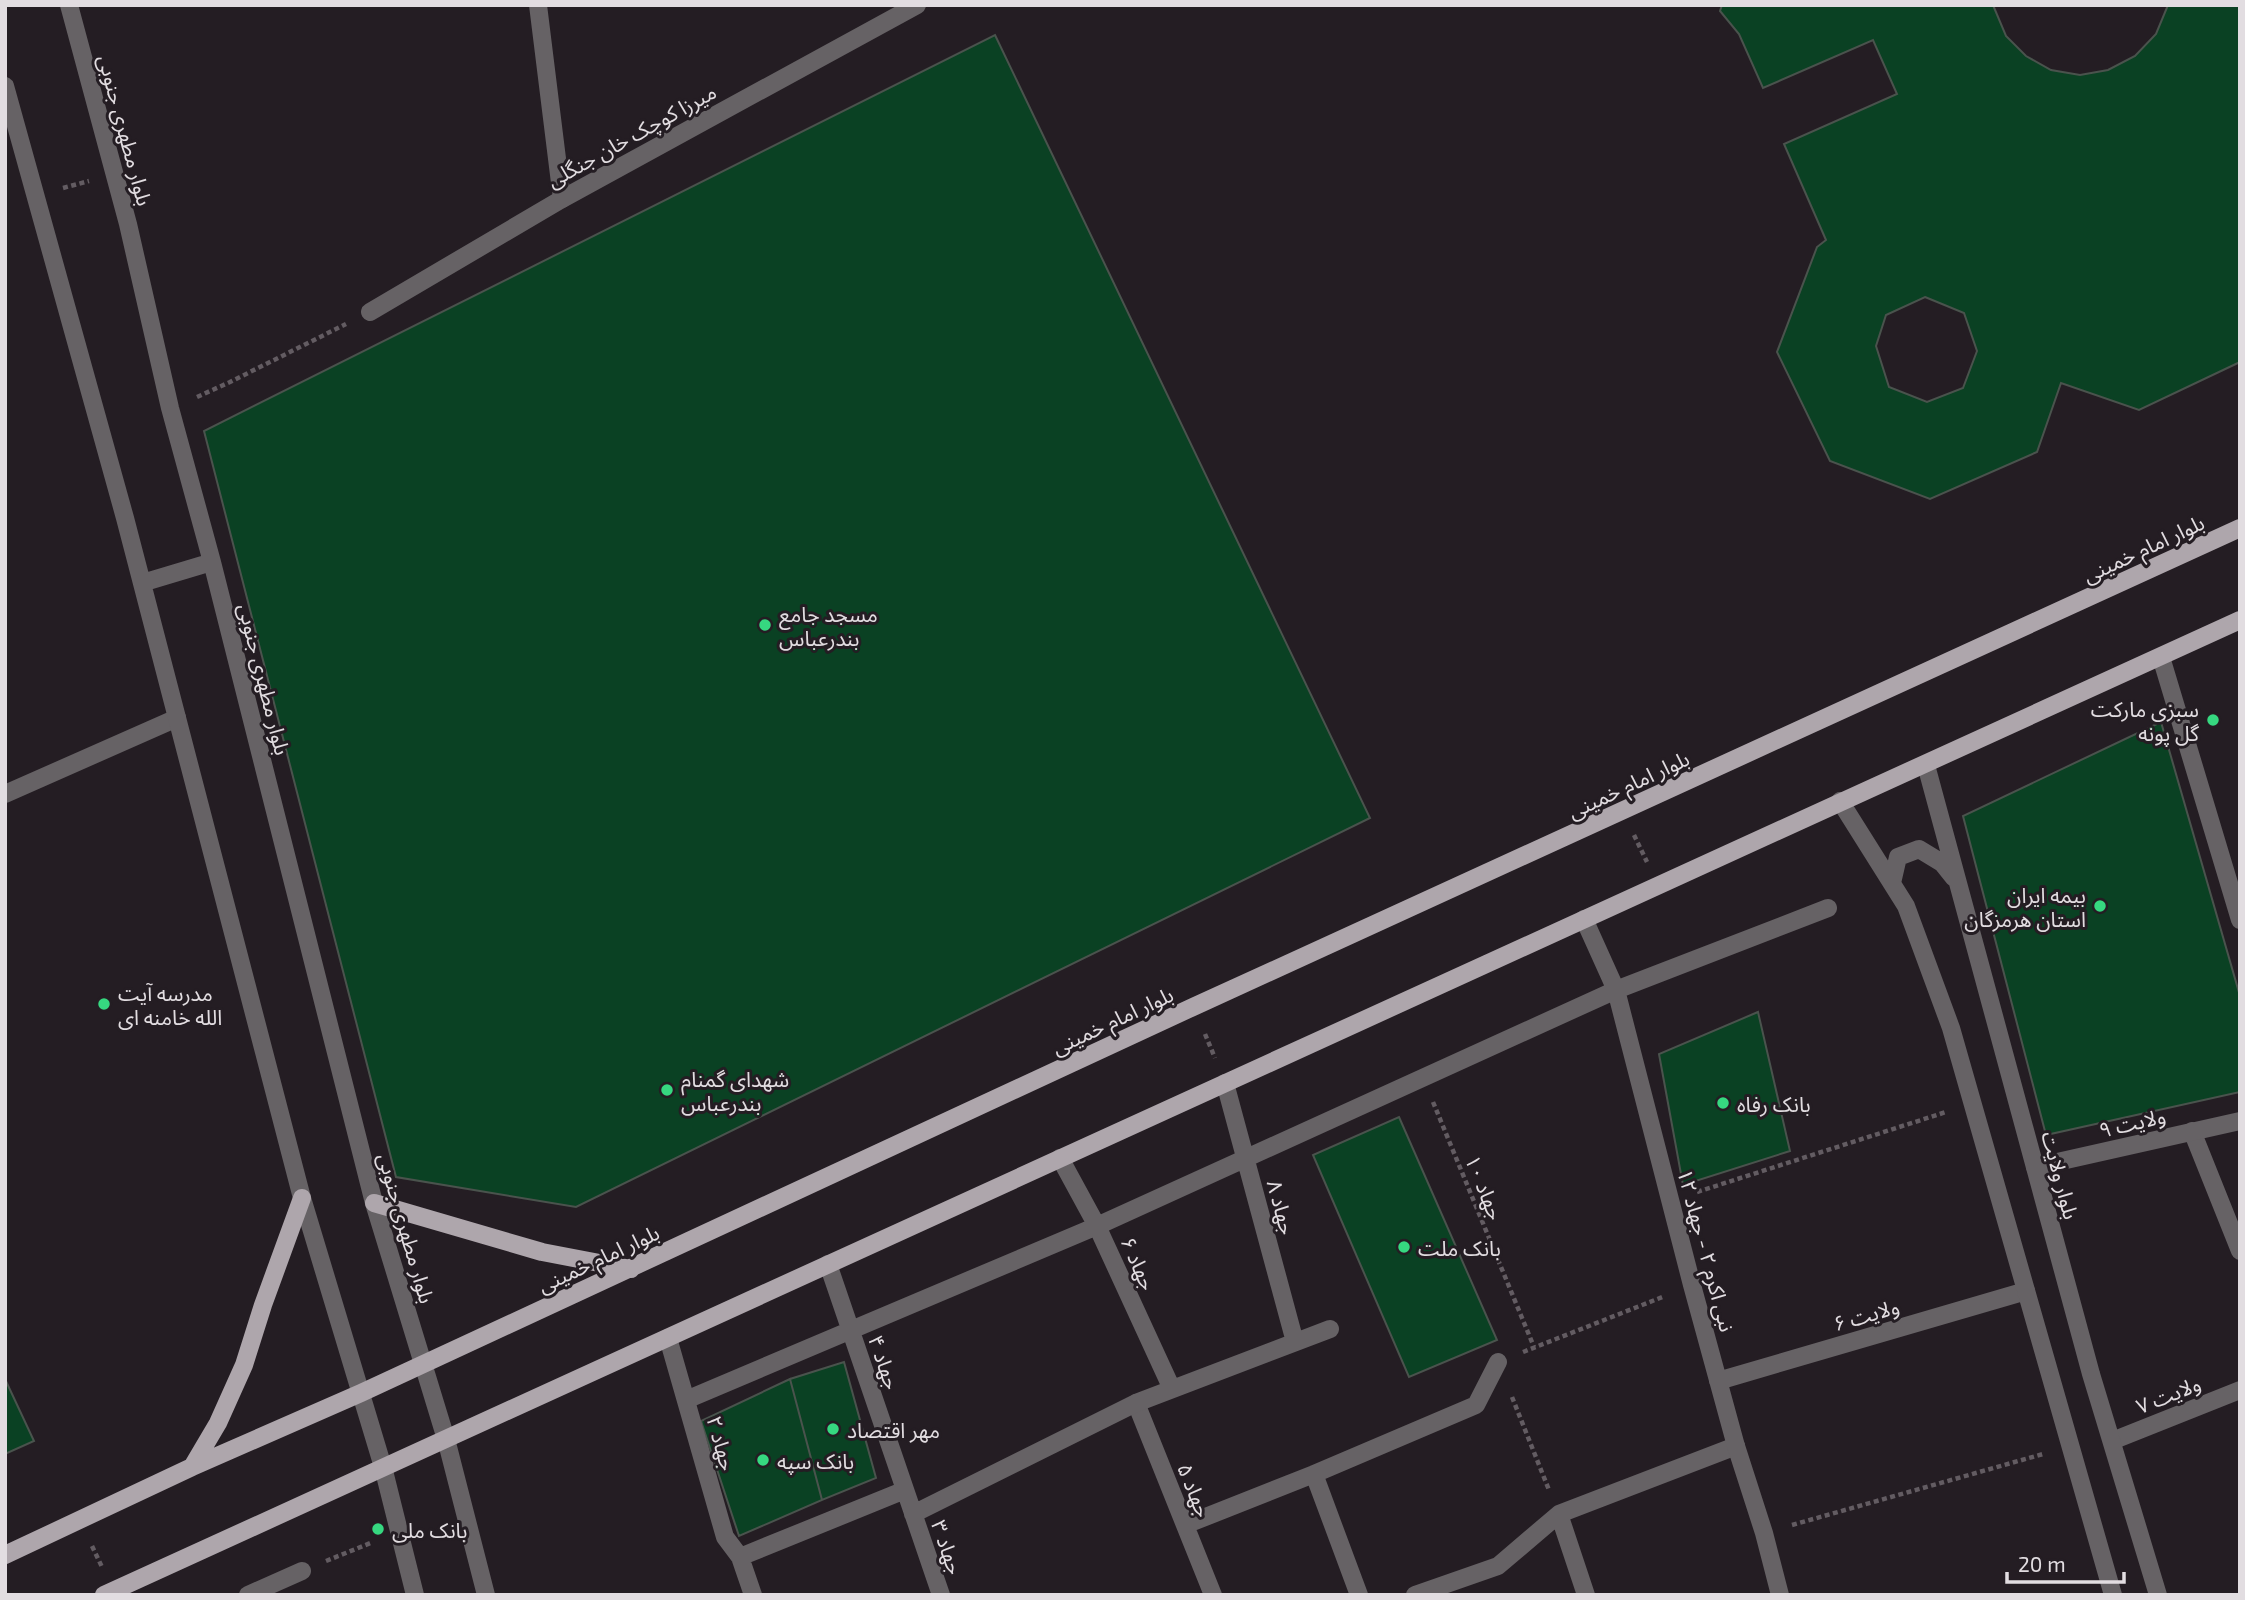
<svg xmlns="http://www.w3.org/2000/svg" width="2245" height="1600" font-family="'Exo 2','Noto Sans Arabic',sans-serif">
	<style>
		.building { fill: #0a4123; stroke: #4a534d; stroke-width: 2; fill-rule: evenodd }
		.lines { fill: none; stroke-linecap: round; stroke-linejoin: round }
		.path { stroke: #635c62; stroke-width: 4.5; stroke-dasharray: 5 3.5; stroke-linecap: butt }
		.service { stroke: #666265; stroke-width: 18 }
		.minor { stroke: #666265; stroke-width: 18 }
		.tertiary { stroke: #666265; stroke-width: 18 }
		.primary { stroke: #aea6ac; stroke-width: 18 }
		.poi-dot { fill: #36d880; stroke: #241d23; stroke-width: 2.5 }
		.labels { text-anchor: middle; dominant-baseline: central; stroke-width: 6; stroke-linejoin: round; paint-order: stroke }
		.street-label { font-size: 21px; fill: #e2dde1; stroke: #241d23 }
		.poi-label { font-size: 21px; fill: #e2dde1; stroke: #241d23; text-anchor: start }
	</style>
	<rect width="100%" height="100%" fill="#241d23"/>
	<path class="building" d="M 1722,5 L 1993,5 L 2006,36 L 2026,56 L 2051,70 L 2080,75 L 2108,70 L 2135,56 L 2156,34 L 2168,5 L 2240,5 L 2240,362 L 2139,410 L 2061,383 L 2037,452 L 1930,499 L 1830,461 L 1777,352 L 1817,247 L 1826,240 L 1784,144 L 1897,94 L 1873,40 L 1763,88 L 1739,34 L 1720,11 ZM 1925,297 L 1964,313 L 1977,351 L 1963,388 L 1927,402 L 1889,387 L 1876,346 L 1886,315 Z
		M 995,35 L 1370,818 L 576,1207 L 396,1177 L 204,431 Z
		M 2161,722 L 2240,996 L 2240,1092 L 2046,1135 L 1963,816 Z
		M 1758,1012 L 1790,1151 L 1683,1185 L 1659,1054 Z
		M 1399,1117 L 1497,1340 L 1409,1377 L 1313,1155 Z
		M 844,1362 L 876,1478 L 822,1500 L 790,1379 Z
		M 5,1379 L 34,1441 L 5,1454 Z
		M 790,1379 L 822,1500 L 739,1536 L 701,1421 Z"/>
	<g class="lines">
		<path class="path" d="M 63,188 L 89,181
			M 197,397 L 230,382 L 346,324
			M 1634,835 L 1647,862
			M 1205,1034 L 1215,1058
			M 1433,1102 L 1534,1347
			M 1697,1192 L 1946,1112
			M 1523,1352 L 1665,1296
			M 1512,1397 L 1549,1490
			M 1792,1525 L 2043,1454
			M 92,1546 L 102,1567
			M 326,1561 L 373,1542"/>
		<path class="service" d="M 538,5 L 562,199
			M 5,794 L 177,718
			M 2192,1131 L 2240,1251
			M 1136,1403 L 1213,1595
			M 1314,1474 L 1359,1595
			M 1559,1514 L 1586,1595
			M 1185,1525 L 1314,1474 L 1476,1405 L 1498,1362
			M 248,1595 L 302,1571
			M 1415,1595 L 1498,1566 L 1559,1514 L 1736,1446"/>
		<path class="minor" d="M 2161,657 L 2240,920
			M 1584,919 L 1616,990 L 1692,1285 L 1736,1446 L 1764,1533 L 1780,1595
			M 1225,1083 L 1295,1342
			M 1060,1158 L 1097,1226 L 1172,1389
			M 2035,1167 L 2240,1121
			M 828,1264 L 941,1595
			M 668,1338 L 725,1537 L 740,1557
			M 1718,1381 L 2026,1291
			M 686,1400 L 1097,1226 L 1616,990 L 1828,908
			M 2112,1441 L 2240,1390
			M 913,1514 L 1136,1403 L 1330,1329
			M 753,1595 L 740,1557 L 905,1490"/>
		<path class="tertiary" d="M 69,5 L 128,224 L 170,408 L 212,562 L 374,1203 L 446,1439 L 486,1595
			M 5,86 L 125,518 L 302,1198 L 383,1467 L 415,1595
			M 370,312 L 562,199 L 917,5
			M 142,583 L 212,562
			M 1926,765 L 2091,1374 L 2158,1595
			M 1840,801 L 1906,906 L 1951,1028 L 2113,1595
			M 1892,883 L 1898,857 L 1919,849 L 1942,863 L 1954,878"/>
		<path class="primary" d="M 374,1203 L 542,1252 L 631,1269
			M 192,1467 L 218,1423 L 244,1365 L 263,1305 L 302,1198
			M 5,1555 L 192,1467 L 361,1393 L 1193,1007 L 2240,528
			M 104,1595 L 2240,620"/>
	</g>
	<g class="poi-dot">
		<circle cx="765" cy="625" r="7"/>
		<circle cx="2213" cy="720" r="7"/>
		<circle cx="2100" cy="906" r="7"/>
		<circle cx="104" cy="1004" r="7"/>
		<circle cx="667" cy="1090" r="7"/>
		<circle cx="1723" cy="1103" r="7"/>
		<circle cx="1404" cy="1247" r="7"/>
		<circle cx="833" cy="1429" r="7"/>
		<circle cx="763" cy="1460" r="7"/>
		<circle cx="378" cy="1529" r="7"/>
	</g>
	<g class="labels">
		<g class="street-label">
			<text transform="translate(126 130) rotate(75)">بلوار مطهری جنوبی</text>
			<text transform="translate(631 135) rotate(-29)">میرزا کوچک خان جنگلی</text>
			<text transform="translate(2143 548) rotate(-25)">بلوار امام خمینی</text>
			<text transform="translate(265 679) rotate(76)">بلوار مطهری جنوبی</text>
			<text transform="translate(1628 784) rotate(-25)">بلوار امام خمینی</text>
			<text transform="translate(1112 1020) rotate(-25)">بلوار امام خمینی</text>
			<text transform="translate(2132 1122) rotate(-13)">ولایت ۹</text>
			<text transform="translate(2061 1175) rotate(75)">بلوار ولایت</text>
			<text transform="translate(1485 1187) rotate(68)">جهاد ۱۰</text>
			<text transform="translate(1282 1207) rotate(75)">جهاد ۸</text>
			<text transform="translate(407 1228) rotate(74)">بلوار مطهری جنوبی</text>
			<text transform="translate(1707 1250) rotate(75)">نبی اکرم ۲ - جهاد ۱۲</text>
			<text transform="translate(598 1258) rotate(-25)">بلوار امام خمینی</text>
			<text transform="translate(1139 1263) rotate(66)">جهاد ۶</text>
			<text transform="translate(1866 1314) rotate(-16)">ولایت ۶</text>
			<text transform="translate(885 1362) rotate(71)">جهاد ۴</text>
			<text transform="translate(2168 1394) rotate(-22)">ولایت ۷</text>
			<text transform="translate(722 1443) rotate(74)">جهاد ۲</text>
			<text transform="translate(1195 1490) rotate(68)">جهاد ۵</text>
			<text transform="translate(948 1547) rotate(71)">جهاد ۳</text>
		</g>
		<g class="poi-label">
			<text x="779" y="613">مسجد جامع<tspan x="779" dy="24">بندرعباس</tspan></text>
			<text x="2199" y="708" text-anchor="end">سبزی مارکت<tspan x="2199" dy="24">گل پونه</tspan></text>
			<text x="2086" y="894" text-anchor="end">بیمه ایران<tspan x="2086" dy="24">استان هرمزگان</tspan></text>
			<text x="118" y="992">مدرسه آیت<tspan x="118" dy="24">الله خامنه ای</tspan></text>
			<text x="681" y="1078">شهدای گمنام<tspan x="681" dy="24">بندرعباس</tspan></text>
			<text x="1737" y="1103">بانک رفاه</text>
			<text x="1418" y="1247">بانک ملت</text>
			<text x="847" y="1429">مهر اقتصاد</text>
			<text x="777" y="1460">بانک سپه</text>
			<text x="392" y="1529">بانک ملی</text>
		</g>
	</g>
	<rect width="2245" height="1600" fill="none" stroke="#e2dde1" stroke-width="14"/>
	<path d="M2007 1572v10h117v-10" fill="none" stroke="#e2dde1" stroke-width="3.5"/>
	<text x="2018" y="1572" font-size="21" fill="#e2dde1" stroke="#241d23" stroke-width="5" paint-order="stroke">20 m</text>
</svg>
